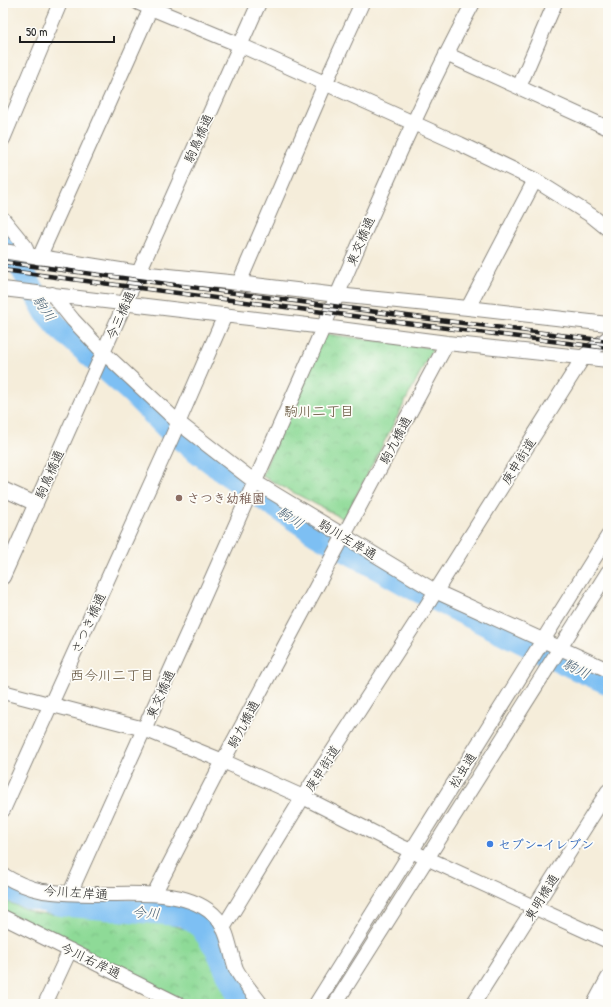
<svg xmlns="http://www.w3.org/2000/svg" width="611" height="1007" font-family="'Patrick Hand','Klee One',sans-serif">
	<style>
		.park { fill: url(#park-crowns); stroke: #557b5a }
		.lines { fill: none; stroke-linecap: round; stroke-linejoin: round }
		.river { stroke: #7dbff3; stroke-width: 23 }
		.minor-casing { stroke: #88847b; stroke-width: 16 }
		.minor { stroke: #fff; stroke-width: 14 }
		.rail-casing { stroke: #1c1c1c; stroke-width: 4.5 }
		.rail { stroke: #fdfcf7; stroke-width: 3; stroke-dasharray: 9; stroke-linecap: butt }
		.education-dot { fill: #8d6e63; stroke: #fdfcf7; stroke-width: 1.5 }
		.shop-dot { fill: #3f7fe0; stroke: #fdfcf7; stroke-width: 1.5 }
		.labels { text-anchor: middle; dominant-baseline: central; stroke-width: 3.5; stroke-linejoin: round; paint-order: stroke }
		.street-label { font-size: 13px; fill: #1c1c1c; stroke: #fdfcf7 }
		.education-label { font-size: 13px; font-weight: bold; fill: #785e54; stroke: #fdfcf7; text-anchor: start }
		.shop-label { font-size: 13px; font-weight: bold; fill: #366cbe; stroke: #fdfcf7; text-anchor: start }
		.water-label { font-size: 14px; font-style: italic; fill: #435d72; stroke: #fdfcf7 }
		.neighbourhood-label { font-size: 14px; fill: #5c4b33; stroke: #fdfcf7 }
	</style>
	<defs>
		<pattern id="park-crowns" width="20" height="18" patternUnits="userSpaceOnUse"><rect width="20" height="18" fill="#8eda97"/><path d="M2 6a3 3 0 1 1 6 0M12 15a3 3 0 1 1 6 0" fill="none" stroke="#7aba82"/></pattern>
	</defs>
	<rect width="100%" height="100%" fill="#fdfcf7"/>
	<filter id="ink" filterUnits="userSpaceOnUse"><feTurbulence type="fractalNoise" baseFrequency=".025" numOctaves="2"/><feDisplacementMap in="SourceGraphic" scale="8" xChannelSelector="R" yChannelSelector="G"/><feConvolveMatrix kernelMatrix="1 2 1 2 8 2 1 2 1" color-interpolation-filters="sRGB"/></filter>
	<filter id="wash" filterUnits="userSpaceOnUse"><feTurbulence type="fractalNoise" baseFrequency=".012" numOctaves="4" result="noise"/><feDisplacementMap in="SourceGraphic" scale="16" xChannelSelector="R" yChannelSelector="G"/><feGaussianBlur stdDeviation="0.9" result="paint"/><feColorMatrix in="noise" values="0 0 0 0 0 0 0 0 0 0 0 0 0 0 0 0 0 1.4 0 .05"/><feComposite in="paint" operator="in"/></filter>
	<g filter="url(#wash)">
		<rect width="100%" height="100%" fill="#f5edda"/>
		<path class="park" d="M 319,333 L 433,348 L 344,519 L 262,476 Z
			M 3,900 L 35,913 L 144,921 L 168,924 L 185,929 L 201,937 L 210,951 L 233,1004 L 191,1004 L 3,911 Z"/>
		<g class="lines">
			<path class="river" d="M 3,238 L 7,242 L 46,313 L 59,328 L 133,394 L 171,432 L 228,475 L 316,534 L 414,589 L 572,667 L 608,683
				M 3,887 L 27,897 L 64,905 L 184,915 L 200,926 L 216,948 L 242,1004"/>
		</g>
	</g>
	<g filter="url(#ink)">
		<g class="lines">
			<defs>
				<path id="minor" d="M 139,3 L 240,45 L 460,144 L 535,180 L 592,216 L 608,229
					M 446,54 L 608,128
					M 519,87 L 555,3
					M 3,139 L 60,3
					M 3,219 L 25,246 L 28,255
					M 3,251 L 139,273 L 239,283 L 337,295 L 468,308 L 608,324
					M 39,258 L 153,3
					M 239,283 L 325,84 L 362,3
					M 3,289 L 324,327 L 447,343 L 608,360
					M 52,294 L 73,320 L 103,352 L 179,423 L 255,482 L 435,591 L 608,670
					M 468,308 L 535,180
					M 3,489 L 36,504
					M 3,577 L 259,3
					M 3,692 L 144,729 L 223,761 L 303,797 L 398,845 L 608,941
					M 3,810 L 172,437 L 225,315
					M 3,875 C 16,883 28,888 43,891 C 59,893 77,894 94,894 C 131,895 189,887 217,918 C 229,932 230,953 236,969 C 242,981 253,993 261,1004
					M 70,893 C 148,722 225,550 301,378 C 357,252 408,124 473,3
					M 154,894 L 223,761 L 447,343
					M 3,917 L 178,1004
					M 223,928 L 303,797 L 424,610 L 584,356 L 608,338
					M 45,1004 L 70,950
					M 316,1004 L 608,536
					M 335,1004 L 608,572
					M 473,1004 L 608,791
					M 594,1004 L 608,978"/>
			</defs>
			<use href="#minor" class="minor-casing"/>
			<use href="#minor" class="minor"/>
			<defs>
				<path id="rail" d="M 3,262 L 407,316 L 608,341
					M 3,270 L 406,323 L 608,348"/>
			</defs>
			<use href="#rail" class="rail-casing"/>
			<use href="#rail" class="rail"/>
		</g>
	</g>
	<circle class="education-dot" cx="179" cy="498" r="4"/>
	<circle class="shop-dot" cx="490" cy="844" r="4"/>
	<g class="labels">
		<g class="street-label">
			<text transform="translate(198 138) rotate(-66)">駒鳥橋通</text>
			<text transform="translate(360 241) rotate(-67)">東交橋通</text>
			<text transform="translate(120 315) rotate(-66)">今三橋通</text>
			<text transform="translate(395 440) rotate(-62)">駒九橋通</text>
			<text transform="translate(518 461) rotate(-58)">庚申街道</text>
			<text transform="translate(49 474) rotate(-66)">駒鳥橋通</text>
			<text transform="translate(348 539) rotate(31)">駒川左岸通</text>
			<text transform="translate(88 623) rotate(-66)">さつき橋通</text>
			<text transform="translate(160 694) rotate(-66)">東交橋通</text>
			<text transform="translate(243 724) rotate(-62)">駒九橋通</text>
			<text transform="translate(322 768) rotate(-57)">庚申街道</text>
			<text transform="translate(462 770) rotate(-58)">松虫通</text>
			<text transform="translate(76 892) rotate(4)">今川左岸通</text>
			<text transform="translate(541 897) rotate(-58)">東明橋通</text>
			<text transform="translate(91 960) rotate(26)">今川右岸通</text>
		</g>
		<g class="education-label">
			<text x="187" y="498">さつき幼稚園</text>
		</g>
		<g class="shop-label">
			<text x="498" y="844">セブン-イレブン</text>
		</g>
		<g class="water-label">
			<text transform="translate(45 308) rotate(56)">駒川</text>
			<text transform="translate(291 517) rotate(34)">駒川</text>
			<text transform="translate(577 668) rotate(26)">駒川</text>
			<text transform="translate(146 912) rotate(5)">今川</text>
		</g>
		<g class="neighbourhood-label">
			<text x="319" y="410">駒川二丁目</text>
			<text x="112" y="674">西今川二丁目</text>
		</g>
	</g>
	<rect width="611" height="1007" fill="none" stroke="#fdfcf7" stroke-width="16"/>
	<path d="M20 36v6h94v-6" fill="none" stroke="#1c1c1c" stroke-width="2"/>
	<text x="26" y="36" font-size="12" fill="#1c1c1c" stroke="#fdfcf7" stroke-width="3" paint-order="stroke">50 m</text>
</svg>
